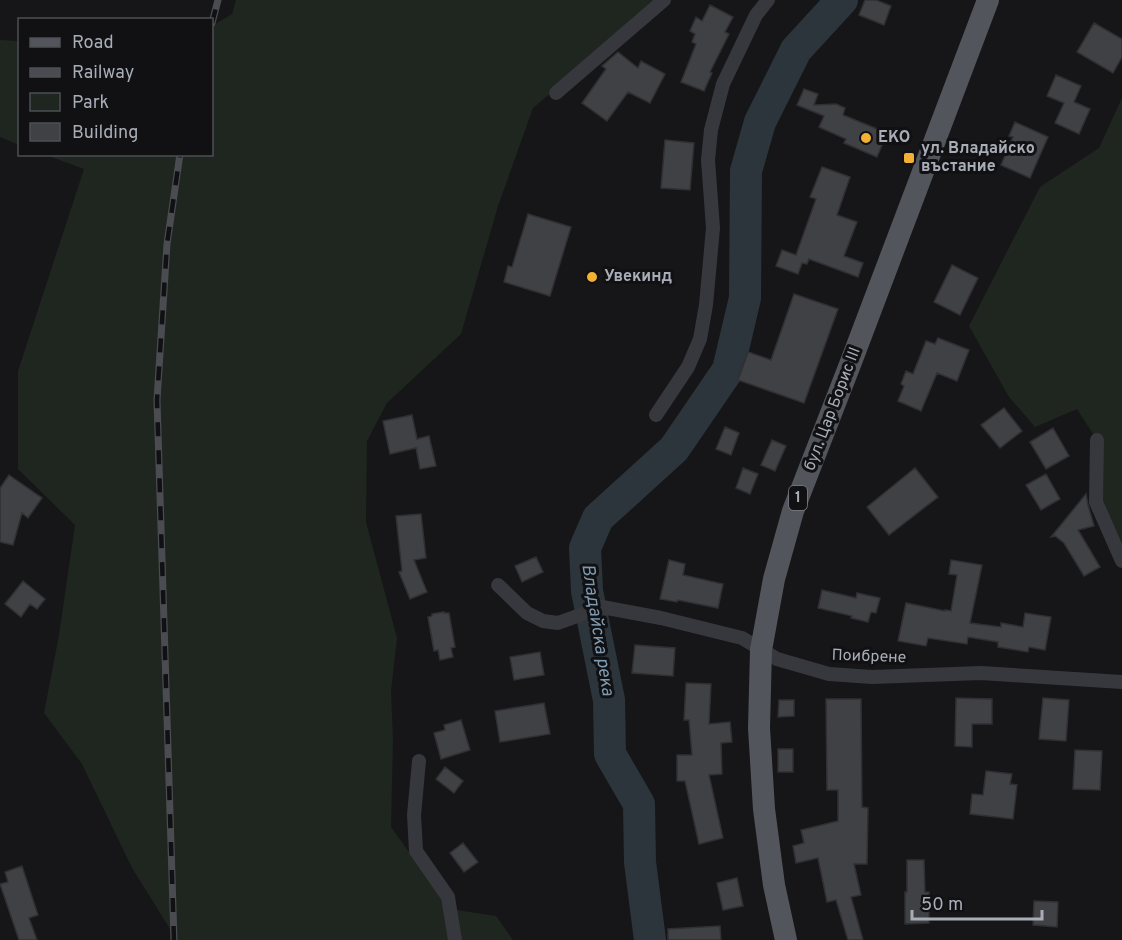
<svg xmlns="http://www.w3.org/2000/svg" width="1122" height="940" font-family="Overpass,sans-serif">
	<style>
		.green { fill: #1e261f }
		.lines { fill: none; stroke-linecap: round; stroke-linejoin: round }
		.river { stroke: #2c353c; stroke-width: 32 }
		.building { fill: #404145; stroke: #303034; stroke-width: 1.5 }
		.street { stroke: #37383d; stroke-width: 14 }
		.primary { stroke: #53555c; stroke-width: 22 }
		.rail-casing { stroke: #4a4c52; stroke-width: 7 }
		.rail { stroke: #111113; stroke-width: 4.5; stroke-dasharray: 14; stroke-linecap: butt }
		.poi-dot { fill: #f2b134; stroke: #111113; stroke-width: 2 }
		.labels { text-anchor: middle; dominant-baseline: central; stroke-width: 6; stroke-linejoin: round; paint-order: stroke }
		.shield { fill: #111113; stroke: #7b7e86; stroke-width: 1.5 }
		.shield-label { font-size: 15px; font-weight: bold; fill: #a8adb8 }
		.poi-label { font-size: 16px; font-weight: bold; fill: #a8adb8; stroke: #111113; text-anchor: start }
		.street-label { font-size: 16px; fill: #a8adb8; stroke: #111113 }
		.water-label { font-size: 18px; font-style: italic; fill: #7f9bb3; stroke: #111113 }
	</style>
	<rect width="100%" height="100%" fill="#161618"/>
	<path class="green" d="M 236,0 L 660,0 L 533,108 L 498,206 L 461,334 L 387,403 L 367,441 L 366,522 L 397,638 L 391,691 L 393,740 L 391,827 L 450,909 L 496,916 L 513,940 L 177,940 L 132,868 L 82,764 L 44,713 L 59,635 L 75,525 L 18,469 L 18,371 L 84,169 L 46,155 L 212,154 L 212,26 L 232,14 Z
		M 0,40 L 19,41 L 19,145 L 0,137 Z
		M 1122,98 L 1122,561 L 1096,502 L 1097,440 L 1077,409 L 1035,427 L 1009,397 L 969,326 L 1040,187 L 1099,148 Z"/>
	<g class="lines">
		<path class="river" d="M 650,940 L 640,862 L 639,804 L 610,754 L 609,700 L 587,591 L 585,548 L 598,518 L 674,449 L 728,370 L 745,298 L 746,171 L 760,122 L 796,50 L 842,0"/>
	</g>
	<path class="building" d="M 865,0 L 876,0 L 891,6 L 884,25 L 859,15 Z
		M 710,5 L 733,17 L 725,32 L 729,34 L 710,72 L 712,73 L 704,91 L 681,82 L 696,44 L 692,42 L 695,34 L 690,31 L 696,17 L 702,21 Z
		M 1094,23 L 1122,39 L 1122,57 L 1113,73 L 1077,52 Z
		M 618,52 L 638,68 L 641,61 L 665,74 L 650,103 L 628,92 L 607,121 L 582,103 L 606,69 L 602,66 Z
		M 1056,75 L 1081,86 L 1074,102 L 1090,109 L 1079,134 L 1055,123 L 1064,103 L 1047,96 Z
		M 804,89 L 818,94 L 814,105 L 836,104 L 845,108 L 843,115 L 887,133 L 877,157 L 844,143 L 846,139 L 819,127 L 824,116 L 797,105 Z
		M 1015,122 L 1048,137 L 1030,178 L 1001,165 L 1013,137 L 1009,136 Z
		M 665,140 L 694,143 L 690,190 L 661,188 Z
		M 822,167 L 850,177 L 837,215 L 857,222 L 844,256 L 863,263 L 858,277 L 809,259 L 807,264 L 802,263 L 798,274 L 776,266 L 782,250 L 796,255 L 816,199 L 810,197 Z
		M 528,214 L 571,227 L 550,296 L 504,282 L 508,266 L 512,267 Z
		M 952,265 L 978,278 L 960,315 L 934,302 Z
		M 794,294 L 838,309 L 804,403 L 738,380 L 748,352 L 771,360 Z
		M 938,338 L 969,350 L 957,381 L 937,373 L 921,411 L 898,401 L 904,386 L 901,384 L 906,371 L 913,374 L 926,341 L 935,344 Z
		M 1004,408 L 1022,431 L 1000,448 L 981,425 Z
		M 412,415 L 417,439 L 429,436 L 436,466 L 420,469 L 416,448 L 390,454 L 383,421 Z
		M 725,427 L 739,433 L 731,455 L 716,449 Z
		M 1053,428 L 1069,456 L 1046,469 L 1030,442 Z
		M 772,440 L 786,446 L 775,471 L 761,465 Z
		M 743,468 L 758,474 L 750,494 L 736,488 Z
		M 915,468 L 938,497 L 889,535 L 867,507 Z
		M 1046,474 L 1060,499 L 1041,510 L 1026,485 Z
		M 9,475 L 42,498 L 28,518 L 22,513 L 13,545 L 0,542 L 0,488 Z
		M 1086,494 L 1088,505 L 1094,526 L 1078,530 L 1100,567 L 1084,576 L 1064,543 L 1055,536 L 1051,537 Z
		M 421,514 L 426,558 L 414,560 L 427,592 L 410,599 L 399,572 L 402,571 L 396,516 Z
		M 536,557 L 543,572 L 522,582 L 515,566 Z
		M 669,560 L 685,564 L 683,575 L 723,584 L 718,608 L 678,600 L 677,602 L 660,599 Z
		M 951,560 L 982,565 L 970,623 L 1001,627 L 1001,623 L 1023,627 L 1025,613 L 1051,617 L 1045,650 L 1029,647 L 1028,652 L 998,647 L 998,642 L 968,637 L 967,644 L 928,638 L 926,646 L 898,641 L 906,603 L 945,611 L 945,610 L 951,611 L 957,575 L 949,574 Z
		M 23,581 L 45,599 L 37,609 L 30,604 L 21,617 L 5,604 Z
		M 822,590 L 856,598 L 857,593 L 880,598 L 876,613 L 871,612 L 868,622 L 851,618 L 852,616 L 818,608 Z
		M 444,612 L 444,613 L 449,613 L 455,647 L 451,648 L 453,657 L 440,660 L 438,650 L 434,651 L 428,617 L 432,616 L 432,614 Z
		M 635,645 L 675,648 L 673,676 L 632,673 Z
		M 540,652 L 544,675 L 514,680 L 510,657 Z
		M 686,683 L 711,684 L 709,724 L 730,722 L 732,742 L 721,743 L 722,774 L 709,775 L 723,838 L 699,844 L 685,781 L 677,781 L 677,755 L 692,755 L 689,720 L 684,720 Z
		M 956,698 L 992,699 L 992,724 L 972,724 L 972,747 L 955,746 Z
		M 1043,698 L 1069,700 L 1066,741 L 1039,739 Z
		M 826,699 L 861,699 L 862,807 L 868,808 L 867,864 L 854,864 L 861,895 L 851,897 L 863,940 L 848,940 L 836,900 L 827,902 L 818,858 L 796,863 L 793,846 L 804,843 L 801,830 L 838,821 L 838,790 L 827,790 Z
		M 779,700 L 794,700 L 794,716 L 778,717 Z
		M 544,703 L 550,734 L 500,742 L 495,711 Z
		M 461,720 L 470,750 L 441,759 L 434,733 L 445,730 L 444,725 Z
		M 778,749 L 793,749 L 793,772 L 778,772 Z
		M 1075,750 L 1102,751 L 1100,790 L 1073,789 Z
		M 445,767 L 463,781 L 454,793 L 436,779 Z
		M 986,771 L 1012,774 L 1010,784 L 1017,785 L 1013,819 L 970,814 L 972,794 L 983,795 Z
		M 463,843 L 478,862 L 464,872 L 450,853 Z
		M 907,860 L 924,860 L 925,892 L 929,892 L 929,923 L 905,924 L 905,892 L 907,892 Z
		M 22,866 L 38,915 L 29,918 L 37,940 L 19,940 L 0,884 L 8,882 L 5,872 Z
		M 737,878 L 743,906 L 723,910 L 717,883 Z
		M 1034,901 L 1058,902 L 1057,927 L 1033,925 Z
		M 720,926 L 721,940 L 668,940 L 668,929 Z"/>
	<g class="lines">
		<path class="street" d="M 556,93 L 664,0
			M 656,415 L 688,367 L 700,339 L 706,305 L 713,228 L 708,160 L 711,130 L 723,84 L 756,15 L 768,0
			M 1097,440 L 1096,502 L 1122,561
			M 498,585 L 527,613 L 543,621 L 558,623 L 602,607 L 661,618 L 742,638 L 777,659 L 829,674 L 872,677 L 981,673 L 1122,682
			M 419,761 L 414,815 L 416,851 L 448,897 L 455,940"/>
		<path class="primary" d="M 786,940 L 774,885 L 764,809 L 759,728 L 761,650 L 774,579 L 793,511 L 851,362 L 988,0"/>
		<defs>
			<path id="rail" d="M 212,23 L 218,0
				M 174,940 L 157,400 L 167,244 L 180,154"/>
		</defs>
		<use href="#rail" class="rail-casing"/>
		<use href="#rail" class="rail"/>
	</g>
	<g class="poi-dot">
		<circle cx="866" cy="138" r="6"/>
		<rect x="903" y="152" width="12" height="12" rx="3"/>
		<circle cx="592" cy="277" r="6"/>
	</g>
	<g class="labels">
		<rect class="shield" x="789" y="486" width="18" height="24" rx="4.5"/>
		<g class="shield-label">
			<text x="798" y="498">1</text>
		</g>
		<g class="poi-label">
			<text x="878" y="138">EKO</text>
			<text x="921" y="149">ул. Владайско<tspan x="921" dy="18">въстание</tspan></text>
			<text x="604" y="277">Увекинд</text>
		</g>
		<g class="street-label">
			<text transform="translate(833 409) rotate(-69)">бул. Цар Борис III</text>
			<text transform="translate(869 657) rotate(2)">Поибрене</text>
		</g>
		<g class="water-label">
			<text transform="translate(597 630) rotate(81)">Владайска река</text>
		</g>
	</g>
	<rect x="18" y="18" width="195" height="138" fill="#111113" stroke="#4d4f55" stroke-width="1.5"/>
	<rect x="30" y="38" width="30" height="9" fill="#53555c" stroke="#4d4f55" stroke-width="1.5"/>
	<text x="72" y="48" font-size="18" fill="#a8adb8">Road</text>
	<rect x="30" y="68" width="30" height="9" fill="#4a4c52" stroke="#4d4f55" stroke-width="1.5"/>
	<text x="72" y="78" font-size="18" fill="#a8adb8">Railway</text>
	<rect x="30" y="93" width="30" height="18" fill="#1e261f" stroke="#4d4f55" stroke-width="1.5"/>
	<text x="72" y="108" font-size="18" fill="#a8adb8">Park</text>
	<rect x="30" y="123" width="30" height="18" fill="#404145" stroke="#4d4f55" stroke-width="1.5"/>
	<text x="72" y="138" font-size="18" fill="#a8adb8">Building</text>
	<path d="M912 910v9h130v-9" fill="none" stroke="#a8adb8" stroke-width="3"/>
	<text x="921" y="910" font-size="18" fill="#a8adb8" stroke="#111113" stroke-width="4.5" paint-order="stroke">50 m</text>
</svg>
